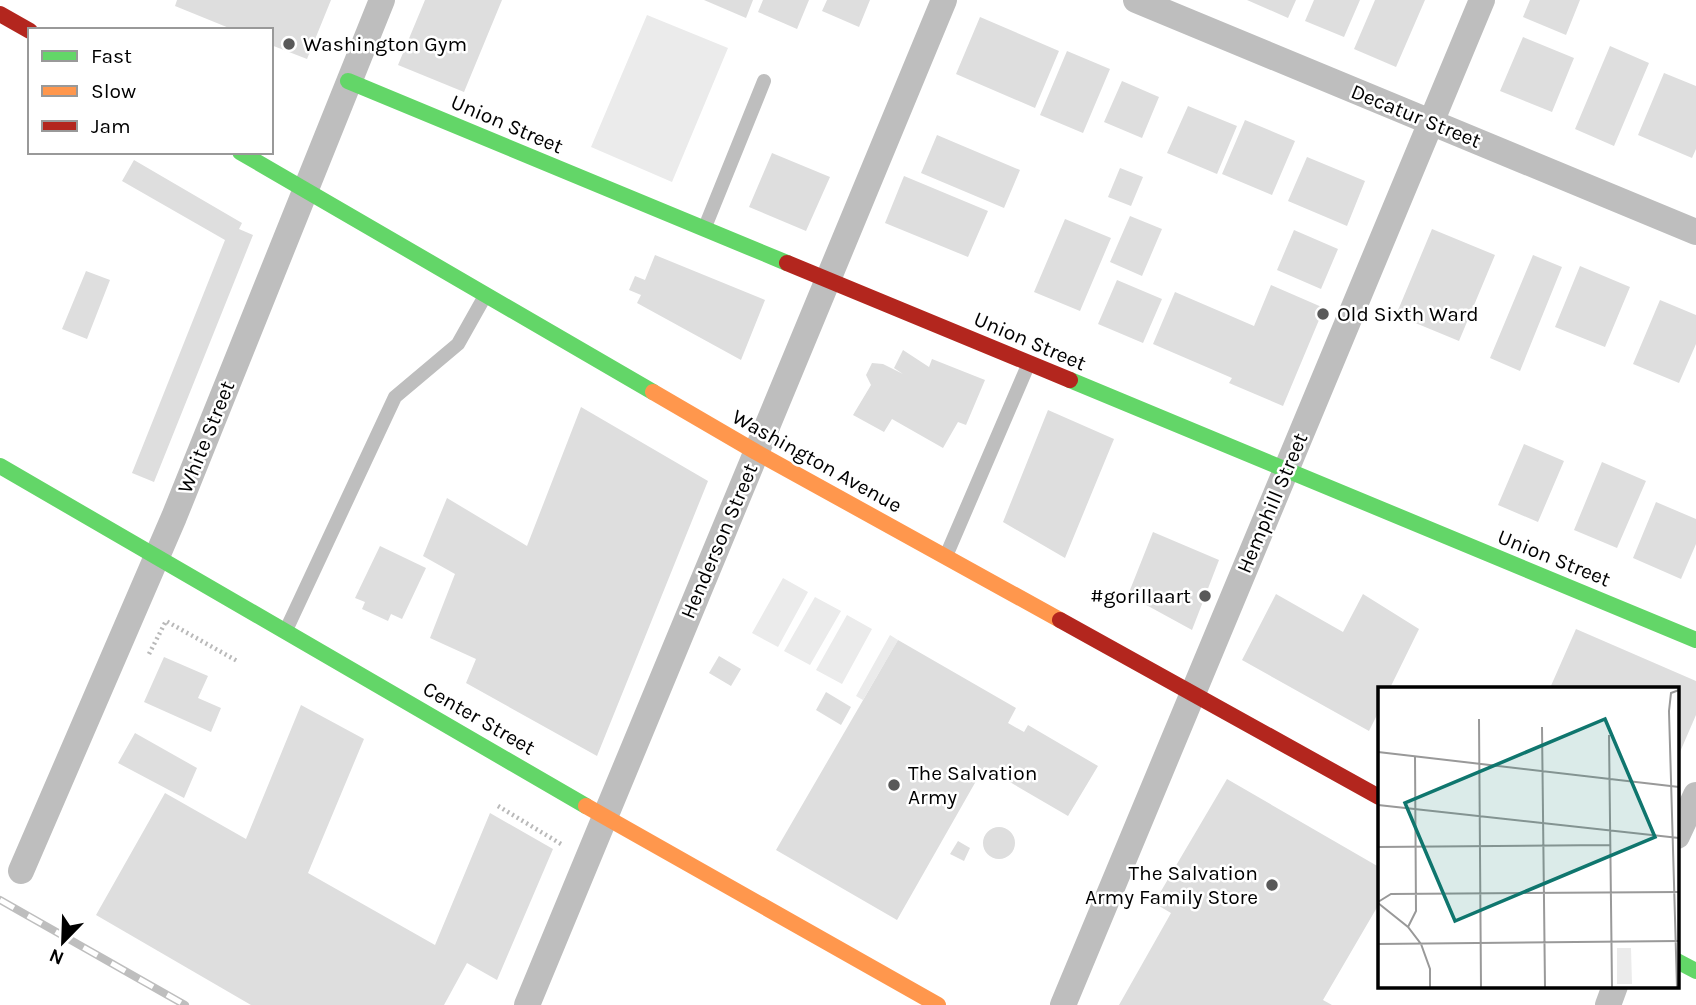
<svg xmlns="http://www.w3.org/2000/svg" width="1696" height="1005" font-family="Karla,sans-serif">
	<style>
		.green { fill: #ebebeb }
		.building { fill: #dedede }
		.lines { fill: none; stroke-linecap: round; stroke-linejoin: round }
		.path { stroke: #b9b9b9; stroke-width: 4.5; stroke-dasharray: 2 3.5; stroke-linecap: butt }
		.lane { stroke: #bebebe; stroke-width: 14 }
		.street { stroke: #bebebe; stroke-width: 26 }
		.fast { stroke: #63d668; stroke-width: 16 }
		.slow { stroke: #ff974d; stroke-width: 16 }
		.jam { stroke: #b3261e; stroke-width: 16 }
		.rail-casing { stroke: #bebebe; stroke-width: 8 }
		.rail { stroke: #fff; stroke-width: 5; stroke-dasharray: 16; stroke-linecap: butt }
		.poi-dot { fill: #595959; stroke: #fff; stroke-width: 2.5 }
		.labels { text-anchor: middle; dominant-baseline: central; stroke-width: 5; stroke-linejoin: round; paint-order: stroke }
		.poi-label { font-size: 21px; fill: #000; stroke: #fff; text-anchor: start }
		.street-label { font-size: 21px; fill: #000; stroke: #fff }
		.inset-road { fill: none; stroke: #999; stroke-width: 2 }
		.view { fill: #0f766e; fill-opacity: 0.15; stroke: #0f766e; stroke-width: 3.5 }
		.inset-edge { fill: none; stroke: #000; stroke-width: 3.5 }
	</style>
	<rect width="100%" height="100%" fill="#fff"/>
	<path class="green" d="M 647,15 L 728,48 L 672,182 L 591,147 Z
		M 783,578 L 808,592 L 778,647 L 752,633 Z
		M 815,597 L 841,611 L 810,665 L 784,651 Z
		M 847,615 L 872,629 L 842,684 L 816,670 Z
		M 890,635 L 898,640 L 863,700 L 856,696 Z"/>
	<path class="building" d="M 177,0 L 331,0 L 307,59 L 271,45 L 271,30 L 234,30 L 175,6 Z
		M 425,0 L 502,0 L 464,92 L 398,65 Z
		M 704,0 L 753,0 L 746,18 Z
		M 763,0 L 809,0 L 797,29 L 758,12 Z
		M 827,0 L 870,0 L 859,27 L 822,11 Z
		M 1247,0 L 1296,0 L 1288,18 Z
		M 1314,0 L 1360,0 L 1344,37 L 1305,21 Z
		M 1375,0 L 1425,0 L 1396,67 L 1354,49 Z
		M 1530,0 L 1580,0 L 1566,35 L 1523,17 Z
		M 980,17 L 1059,51 L 1035,108 L 956,74 Z
		M 1523,37 L 1574,58 L 1552,112 L 1500,91 Z
		M 1610,46 L 1649,63 L 1614,146 L 1575,129 Z
		M 1067,51 L 1110,69 L 1083,133 L 1040,115 Z
		M 1664,73 L 1696,86 L 1696,149 L 1692,158 L 1638,135 Z
		M 1122,81 L 1159,97 L 1142,138 L 1104,122 Z
		M 1188,106 L 1237,126 L 1217,174 L 1167,153 Z
		M 1245,120 L 1295,141 L 1272,195 L 1222,174 Z
		M 937,135 L 1020,170 L 1004,208 L 921,173 Z
		M 772,153 L 830,177 L 806,231 L 749,207 Z
		M 1307,157 L 1365,181 L 1347,226 L 1288,201 Z
		M 134,160 L 242,223 L 239,229 L 253,235 L 154,482 L 132,473 L 225,240 L 122,181 Z
		M 1120,168 L 1143,177 L 1131,206 L 1108,197 Z
		M 904,176 L 988,211 L 968,257 L 885,223 Z
		M 1130,216 L 1162,229 L 1142,276 L 1110,262 Z
		M 1065,219 L 1111,238 L 1080,311 L 1034,292 Z
		M 1432,229 L 1495,255 L 1459,341 L 1396,315 Z
		M 1294,230 L 1338,249 L 1321,289 L 1277,270 Z
		M 655,255 L 765,300 L 741,360 L 637,303 L 641,295 L 629,290 L 635,276 L 645,280 Z
		M 1533,255 L 1562,267 L 1520,371 L 1490,358 Z
		M 1580,266 L 1630,287 L 1605,347 L 1555,327 Z
		M 86,271 L 110,280 L 87,339 L 62,329 Z
		M 1117,280 L 1162,299 L 1143,343 L 1098,324 Z
		M 1271,285 L 1324,308 L 1283,406 L 1229,383 L 1232,378 L 1153,344 L 1175,292 L 1254,326 Z
		M 1660,300 L 1696,315 L 1696,344 L 1679,383 L 1633,364 Z
		M 903,350 L 929,367 L 932,359 L 985,380 L 966,425 L 958,422 L 943,448 L 892,419 L 884,432 L 853,415 L 871,385 L 866,375 L 872,363 L 883,364 L 903,374 L 894,368 Z
		M 581,407 L 708,481 L 597,756 L 466,683 L 476,659 L 430,638 L 455,574 L 423,556 L 447,498 L 527,546 Z
		M 1048,410 L 1114,439 L 1065,558 L 1003,522 Z
		M 1524,444 L 1564,461 L 1538,522 L 1498,505 Z
		M 1602,462 L 1646,481 L 1617,548 L 1574,530 Z
		M 1656,502 L 1696,519 L 1696,544 L 1681,579 L 1633,558 Z
		M 1153,532 L 1219,560 L 1192,630 L 1128,595 Z
		M 380,546 L 426,568 L 402,619 L 391,614 L 388,621 L 362,609 L 365,602 L 355,598 Z
		M 1276,594 L 1343,632 L 1363,594 L 1419,629 L 1390,688 L 1379,688 L 1379,711 L 1369,731 L 1242,660 Z
		M 1576,629 L 1696,681 L 1696,715 L 1680,752 L 1677,750 L 1677,688 L 1550,688 Z
		M 898,640 L 1016,708 L 1008,723 L 1024,732 L 1028,725 L 1098,766 L 1068,816 L 984,767 L 897,920 L 776,850 Z
		M 719,656 L 741,669 L 731,686 L 709,673 Z
		M 164,657 L 208,676 L 198,698 L 221,708 L 211,732 L 144,702 Z
		M 826,692 L 851,707 L 841,725 L 816,710 Z
		M 301,705 L 364,739 L 308,873 L 435,945 L 490,813 L 553,849 L 497,980 L 467,963 L 444,1005 L 251,1005 L 96,915 L 165,793 L 246,839 Z
		M 135,733 L 197,768 L 184,798 L 118,763 Z
		M 1227,779 L 1379,867 L 1379,904 L 1323,1000 L 1332,1005 L 1119,1005 L 1171,913 L 1154,903 Z
		M983 843a16 16 0 1 1 32 0a16 16 0 1 1-32 0Z
		M 958,841 L 970,848 L 964,861 L 950,854 Z"/>
	<g class="lines">
		<path class="path" d="M 149,654 L 166,621 L 239,662
			M 498,806 L 561,844 L 560,847"/>
		<path class="lane" d="M 705,227 L 764,81
			M 946,556 L 1029,363
			M 287,628 L 395,397 L 458,344 L 485,296"/>
		<path class="street" d="M 1136,0 L 1696,232
			M 1677,836 L 1696,795
			M 21,871 L 174,517 L 382,0
			M 527,1005 L 944,0
			M 1063,1005 L 1482,0
			M 1608,1005 L 1615,986"/>
		<path class="fast" d="M 348,81 L 787,263
			M 240,152 L 653,392
			M 1070,380 L 1696,640
			M 0,466 L 586,806
			M 1677,961 L 1696,971"/>
		<path class="slow" d="M 653,392 L 756,452 L 1060,620
			M 586,806 L 938,1005"/>
		<path class="jam" d="M 0,14 L 30,31
			M 787,263 L 1070,380
			M 1060,620 L 1379,797"/>
		<defs>
			<path id="rail" d="M 0,900 L 185,1005"/>
		</defs>
		<use href="#rail" class="rail-casing"/>
		<use href="#rail" class="rail"/>
	</g>
	<g class="poi-dot">
		<circle cx="289" cy="44" r="7"/>
		<circle cx="1323" cy="314" r="7"/>
		<circle cx="1205" cy="596" r="7"/>
		<circle cx="894" cy="785" r="7"/>
		<circle cx="1272" cy="885" r="7"/>
	</g>
	<g class="labels">
		<g class="poi-label">
			<text x="303" y="44">Washington Gym</text>
			<text x="1337" y="314">Old Sixth Ward</text>
			<text x="1191" y="596" text-anchor="end">#gorillaart</text>
			<text x="908" y="773">The Salvation<tspan x="908" dy="24">Army</tspan></text>
			<text x="1258" y="873" text-anchor="end">The Salvation<tspan x="1258" dy="24">Army Family Store</tspan></text>
		</g>
		<g class="street-label">
			<text transform="translate(1416 116) rotate(22)">Decatur Street</text>
			<text transform="translate(507 124) rotate(23)">Union Street</text>
			<text transform="translate(1030 341) rotate(23)">Union Street</text>
			<text transform="translate(206 437) rotate(-68)">White Street</text>
			<text transform="translate(817 461) rotate(29)">Washington Avenue</text>
			<text transform="translate(1272 503) rotate(-67)">Hemphill Street</text>
			<text transform="translate(719 541) rotate(-67)">Henderson Street</text>
			<text transform="translate(1554 558) rotate(22)">Union Street</text>
			<text transform="translate(479 718) rotate(30)">Center Street</text>
		</g>
	</g>
	<g transform="translate(1378 687)">
		<rect width="301" height="301" fill="#fff"/>
		<path d="M 239,261 L 253,261 L 254,297 L 239,297 Z" fill="#ebebeb"/>
		<path class="inset-road" d="M 101,32 L 103,300M 164,40 L 167,300M 231,48 L 234,300M 0,65 L 301,100M 0,118 L 301,151M 0,160 L 232,158M 0,215 L 13,207 L 301,205M 0,216 L 30,240 L 43,257 L 52,282 L 52,300M 30,240 L 38,224 L 37,69M 0,257 L 300,254M 299,300 L 291,24 L 293,6 L 301,3"/>
		<path class="view" d="M 227,32 L 277,150 L 77,234 L 27,116 Z"/>
		<rect width="301" height="301" class="inset-edge"/>
	</g>
	<rect x="28" y="28" width="245" height="126" fill="#ffffff" stroke="#999999" stroke-width="2"/>
	<rect x="42" y="51" width="35" height="10" fill="#63d668" stroke="#999999" stroke-width="2"/>
	<text x="91" y="63" font-size="21" fill="#000000">Fast</text>
	<rect x="42" y="86" width="35" height="10" fill="#ff974d" stroke="#999999" stroke-width="2"/>
	<text x="91" y="98" font-size="21" fill="#000000">Slow</text>
	<rect x="42" y="121" width="35" height="10" fill="#b3261e" stroke="#999999" stroke-width="2"/>
	<text x="91" y="133" font-size="21" fill="#000000">Jam</text>
	<g transform="translate(63 942) rotate(203)" stroke="#ffffff" stroke-width="5" paint-order="stroke">
	<path d="M0-5L12 26L0 18L-12 26Z" fill="#000000"/>
	<text y="-10" font-size="19" font-weight="bold" text-anchor="middle" fill="#000000">N</text>
	</g>
</svg>
